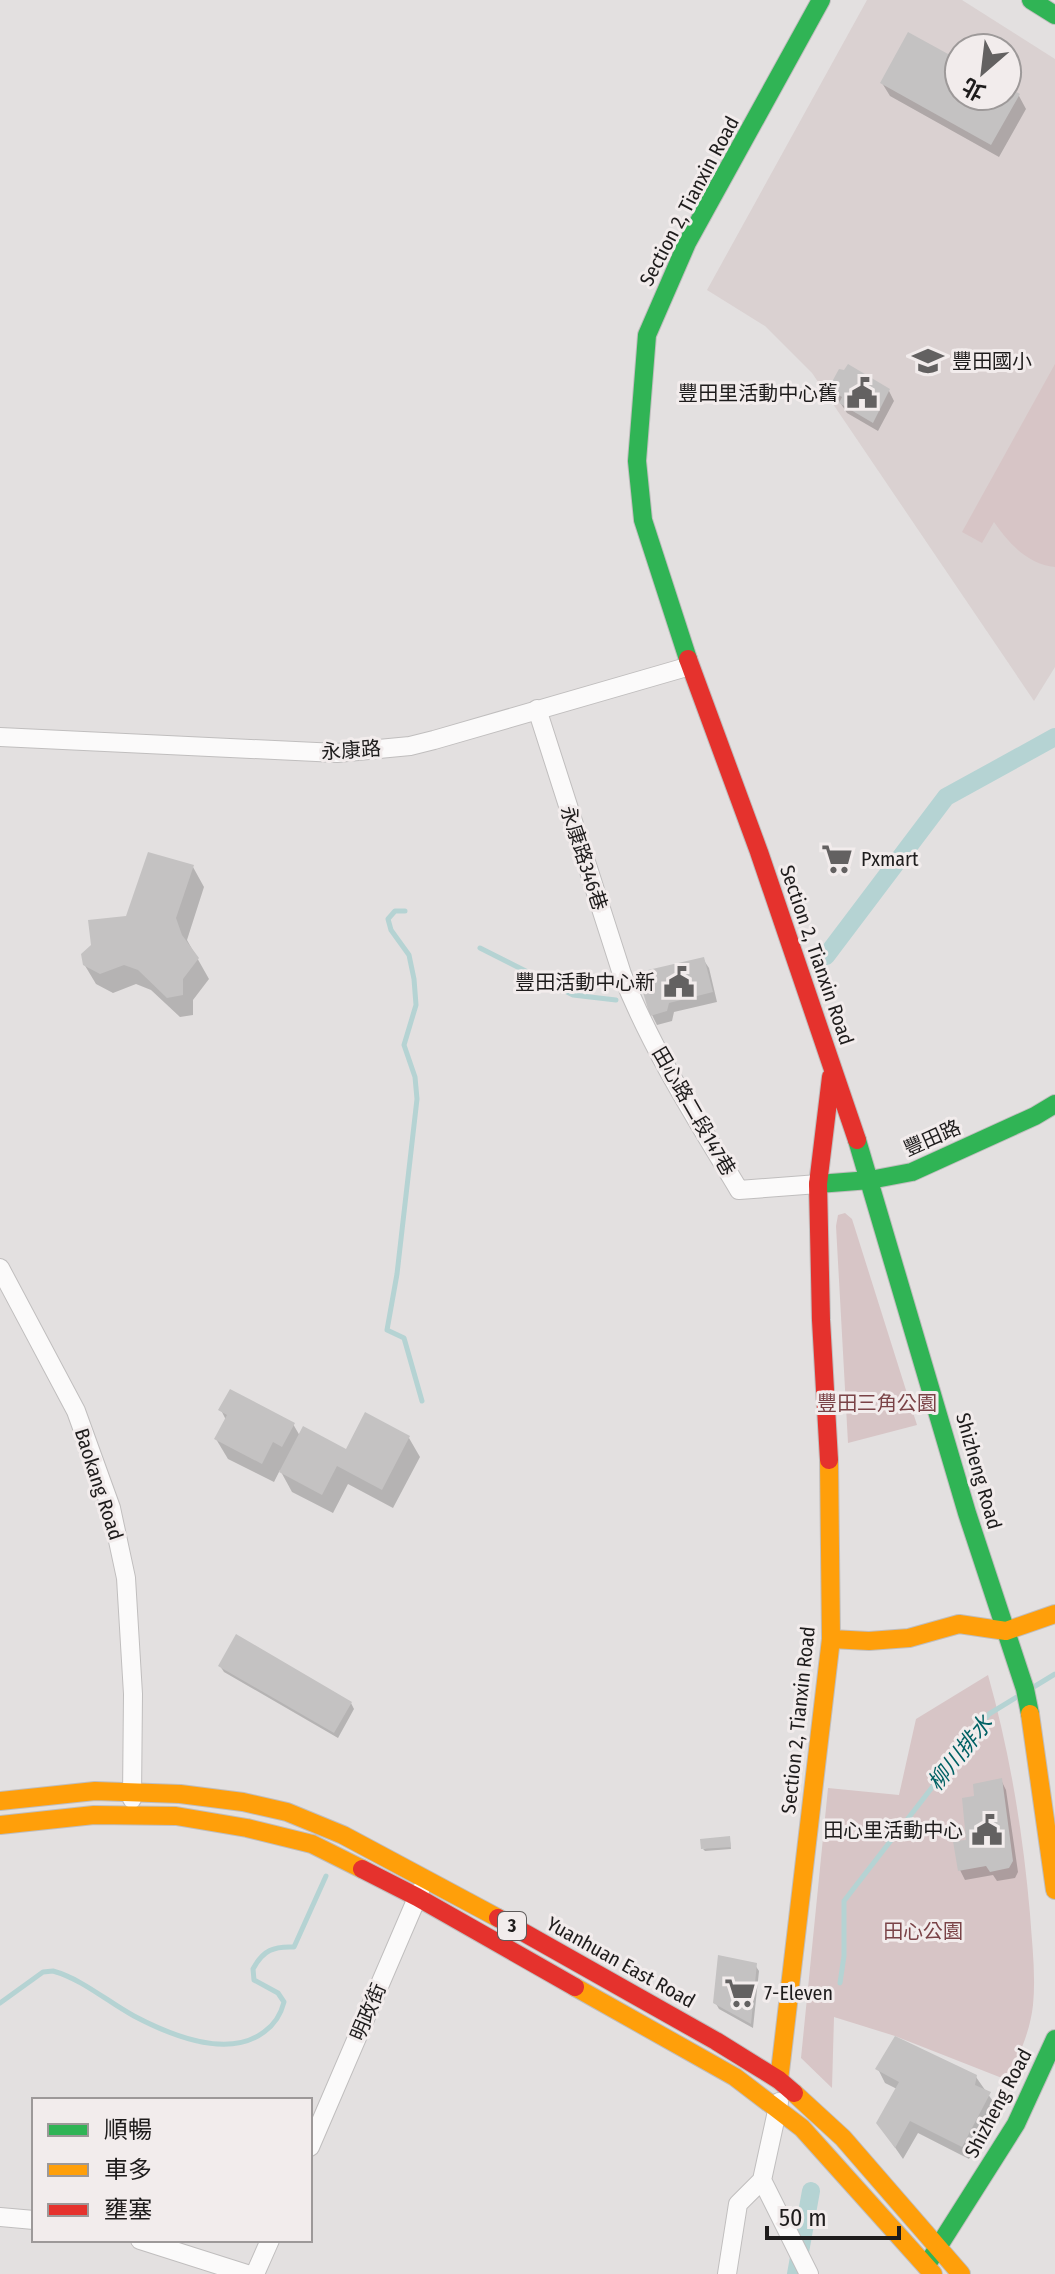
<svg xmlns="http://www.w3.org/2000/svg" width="1055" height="2274" font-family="'Fira Sans Condensed','Noto Sans TC',sans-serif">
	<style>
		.built { fill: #dad1d1; fill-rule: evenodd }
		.green { fill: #d7c5c6 }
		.shadow { fill: #0003 }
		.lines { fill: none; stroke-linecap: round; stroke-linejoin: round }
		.stream { stroke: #b5d3d3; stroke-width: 5 }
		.canal { stroke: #b5d3d3; stroke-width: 18 }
		.building { fill: #c4c2c2 }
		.street-casing { stroke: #c0bebe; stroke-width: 20 }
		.fast-casing { stroke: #c0bebe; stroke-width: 20 }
		.slow-casing { stroke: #c0bebe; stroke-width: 20 }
		.jam-casing { stroke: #c0bebe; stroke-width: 20 }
		.street { stroke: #fbfafa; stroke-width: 18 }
		.fast { stroke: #30b455; stroke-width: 18 }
		.slow { stroke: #ff9f0a; stroke-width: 18 }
		.jam { stroke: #e5322d; stroke-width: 18 }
		.labels { text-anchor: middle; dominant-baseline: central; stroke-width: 6; stroke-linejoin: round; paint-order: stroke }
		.shield { fill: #f2ecec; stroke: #5e5a5a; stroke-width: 2 }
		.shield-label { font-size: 18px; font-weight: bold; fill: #1e1c1c }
		.street-label { font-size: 20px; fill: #1e1c1c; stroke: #f2ecec }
		.poi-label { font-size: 20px; fill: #1e1c1c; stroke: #f2ecec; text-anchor: start }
		.park-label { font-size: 20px; fill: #7a4347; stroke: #f2ecec }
		.water-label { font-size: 22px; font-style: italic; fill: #006164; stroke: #f2ecec }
	</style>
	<rect width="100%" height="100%" fill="#e3e0e0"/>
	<path class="built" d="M 867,0 L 962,0 L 1055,59 L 1055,667 L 1034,701 L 812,373 L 765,326 L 707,290 ZM 959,48 L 1007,48 L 1007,96 L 959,96 Z"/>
	<path class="green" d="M 1055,364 L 1055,567 C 1029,565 1008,543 994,522 L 982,543 L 962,532 Z
		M 845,1213 L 852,1219 L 917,1425 L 848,1443 L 836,1226 L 838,1215 Z
		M 988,1675 C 1010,1753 1023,1833 1030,1914 C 1032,1944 1036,1975 1033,2005 C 1030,2032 1019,2056 1007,2080 L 895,2036 L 834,2017 L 832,2088 L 801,2058 L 828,1788 L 899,1795 L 916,1719 Z"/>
	<path class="shadow" d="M 959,62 L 959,96 L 1007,96 L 1007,89 L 1019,96 L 1026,109 L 999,157 L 890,96 L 882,83 Z
		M 831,389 L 889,391 L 894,401 L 878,431 L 847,413 Z
		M 193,867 L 204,887 L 187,940 L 209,979 L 193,1000 L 193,1015 L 180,1017 L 151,990 L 136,984 L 113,993 L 96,984 L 84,964 L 127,918 Z
		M 703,959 L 709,968 L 717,1002 L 674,1012 L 672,1021 L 657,1025 L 652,1015 L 652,988 Z
		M 221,1410 L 293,1424 L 300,1436 L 347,1451 L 409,1438 L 420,1457 L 393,1508 L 348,1484 L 333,1513 L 292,1492 L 280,1470 L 274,1482 L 228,1459 L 216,1439 L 226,1420 Z
		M 220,1666 L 351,1703 L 354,1709 L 338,1738 L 224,1672 Z
		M 1001,1780 L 1006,1790 L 1018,1872 L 1015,1878 L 997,1881 L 993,1875 L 965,1880 L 960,1870 L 969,1841 L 976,1798 Z
		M 730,1841 L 731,1849 L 705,1851 L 703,1849 Z
		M 755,1965 L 759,1971 L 753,2028 L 719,2009 L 715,2002 Z
		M 878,2069 L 976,2077 L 997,2107 L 969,2159 L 918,2133 L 903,2159 L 878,2123 L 897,2089 L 885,2083 Z"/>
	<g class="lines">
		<path class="stream" d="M 405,911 L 395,911 L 388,919 L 391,930 L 409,955 L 414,979 L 416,1005 L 404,1045 L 415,1077 L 417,1099 L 397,1274 L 387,1330 L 404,1338 L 422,1401
			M 480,948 L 573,995 L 616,1000
			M 1032,1688 L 1055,1674
			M 840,1983 L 844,1956 L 844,1901 L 989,1714 L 1017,1697
			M 0,2003 L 43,1972 L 53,1971 C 82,1979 108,2002 134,2016 C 170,2035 228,2059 264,2032 C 274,2025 281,2014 284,2002 L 278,1993 L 254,1980 L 253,1969 C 263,1950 274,1946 294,1947 L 326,1876"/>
		<path class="canal" d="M 826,956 L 946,797 L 1055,737
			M 796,2274 L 811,2191"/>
	</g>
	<path class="building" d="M 908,32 L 959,60 L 959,96 L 1007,96 L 1007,87 L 1020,94 L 991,145 L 880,83 Z
		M 848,364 L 890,389 L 873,423 L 839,403 L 842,397 L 828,389 L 839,369 L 844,370 Z
		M 148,852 L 194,865 L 176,918 L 182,935 L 199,958 L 183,979 L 183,995 L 167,998 L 138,970 L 124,965 L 100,974 L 83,965 L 81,954 L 91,945 L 88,920 L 126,916 Z
		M 704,957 L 713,992 L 669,1003 L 667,1011 L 650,1016 L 642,989 L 650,987 L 648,970 Z
		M 230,1389 L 295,1423 L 282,1447 L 273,1442 L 262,1464 L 214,1439 L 227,1415 L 218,1410 Z
		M 365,1412 L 410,1436 L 382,1490 L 337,1466 L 322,1495 L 279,1472 L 303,1426 L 346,1449 Z
		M 236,1634 L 352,1702 L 334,1733 L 218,1666 Z
		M 1002,1778 L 1013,1861 L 1009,1868 L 990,1872 L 986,1866 L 958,1871 L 953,1841 L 966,1840 L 962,1798 L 974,1796 L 973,1784 Z
		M 730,1836 L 731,1847 L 701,1849 L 700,1839 Z
		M 718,1955 L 757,1963 L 751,2024 L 713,2003 Z
		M 895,2036 L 977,2075 L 975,2085 L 991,2092 L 962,2147 L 910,2121 L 895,2148 L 876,2123 L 899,2082 L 875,2069 Z"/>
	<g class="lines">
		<defs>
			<path id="street" d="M 537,709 L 622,974 C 652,1050 697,1120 739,1190 L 818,1184
				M 0,737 L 337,753 L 410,746 L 434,740 L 690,666
				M 0,1268 L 76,1411 L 111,1508 L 126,1578 L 133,1694 L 132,1799
				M 779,2102 L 762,2180 L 809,2274
				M 310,2147 L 420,1891
				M 0,2217 L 34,2220
				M 140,2240 L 247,2274
				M 255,2274 L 270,2240
				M 727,2274 L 738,2204 L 762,2180"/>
			<path id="fast" d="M 1031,0 L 1055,15
				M 688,659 L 643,520 L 637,461 L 647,335 L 687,243 L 821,0
				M 857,1140 L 967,1513 L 1025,1689 L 1030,1714
				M 818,1184 L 870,1180 L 912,1172 L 1035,1116 L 1055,1104
				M 928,2263 L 1016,2124 L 1055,2039"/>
			<path id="slow" d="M 831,1639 L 869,1641 L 909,1638 L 959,1624 L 1006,1631 L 1055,1614
				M 1030,1714 L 1055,1890
				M 0,1801 L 95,1791 L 180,1794 L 243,1802 L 287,1812 L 343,1835 L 498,1918
				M 0,1825 L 94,1815 L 176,1816 L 247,1828 L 312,1844 L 362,1869
				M 575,1987 L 735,2077 L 802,2128 L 933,2274
				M 779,2080 L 831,1639 L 829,1460
				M 794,2093 L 843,2138 L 961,2274"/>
			<path id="jam" d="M 688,659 L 759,852 L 857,1140
				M 829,1460 L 821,1320 L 818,1184 L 831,1077
				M 362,1869 L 417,1897 L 575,1987
				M 498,1918 L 716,2041 L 779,2080 L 794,2093"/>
		</defs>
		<use href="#street" class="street-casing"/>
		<use href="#fast" class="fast-casing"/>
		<use href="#slow" class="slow-casing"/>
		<use href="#jam" class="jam-casing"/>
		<use href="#street" class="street"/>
		<use href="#fast" class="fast"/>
		<use href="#slow" class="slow"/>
		<use href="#jam" class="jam"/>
	</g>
	<defs>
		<symbol id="school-bare" viewBox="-9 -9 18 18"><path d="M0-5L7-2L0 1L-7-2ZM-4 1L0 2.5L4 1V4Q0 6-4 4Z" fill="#636161" stroke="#f2ecec" stroke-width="2.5" paint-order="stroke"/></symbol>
		<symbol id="civic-bare" viewBox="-9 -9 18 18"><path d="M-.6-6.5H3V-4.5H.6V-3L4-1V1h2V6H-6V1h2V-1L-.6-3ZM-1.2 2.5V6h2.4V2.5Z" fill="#636161" stroke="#f2ecec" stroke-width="2.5" paint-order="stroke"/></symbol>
		<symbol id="supermarket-bare" viewBox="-9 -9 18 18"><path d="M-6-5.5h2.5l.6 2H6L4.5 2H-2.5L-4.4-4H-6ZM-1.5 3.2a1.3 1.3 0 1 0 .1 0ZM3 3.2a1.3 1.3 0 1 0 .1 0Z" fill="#636161" stroke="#f2ecec" stroke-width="2.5" paint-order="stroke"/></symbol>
	</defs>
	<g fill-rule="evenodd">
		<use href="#school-bare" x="906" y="339" width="44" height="44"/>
		<use href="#civic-bare" x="840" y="371" width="44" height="44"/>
		<use href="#supermarket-bare" x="815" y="837" width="44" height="44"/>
		<use href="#civic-bare" x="657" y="960" width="44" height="44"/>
		<use href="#civic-bare" x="965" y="1808" width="44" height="44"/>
		<use href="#supermarket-bare" x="718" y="1971" width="44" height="44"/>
	</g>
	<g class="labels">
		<rect class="shield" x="498" y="1912" width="28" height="28" rx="6"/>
		<g class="shield-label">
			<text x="512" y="1926">3</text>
		</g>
		<g class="street-label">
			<text transform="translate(689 201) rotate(-62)">Section 2, Tianxin Road</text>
			<text transform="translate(351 750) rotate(-4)">永康路</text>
			<text transform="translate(584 858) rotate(72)">永康路346巷</text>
			<text transform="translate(817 955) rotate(71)">Section 2, Tianxin Road</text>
			<text transform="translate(694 1111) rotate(60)">田心路二段147巷</text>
			<text transform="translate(932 1138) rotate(-24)">豐田路</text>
			<text transform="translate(979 1471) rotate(74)">Shizheng Road</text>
			<text transform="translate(99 1484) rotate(72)">Baokang Road</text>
			<text transform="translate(798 1720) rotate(-84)">Section 2, Tianxin Road</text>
			<text transform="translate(621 1962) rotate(29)">Yuanhuan East Road</text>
			<text transform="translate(368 2012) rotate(-67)">明政街</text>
			<text transform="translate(998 2103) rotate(-62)">Shizheng Road</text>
		</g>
		<g class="poi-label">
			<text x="952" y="361">豐田國小</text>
			<text x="838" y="393" text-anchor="end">豐田里活動中心舊</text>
			<text x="861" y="859">Pxmart</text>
			<text x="655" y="982" text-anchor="end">豐田活動中心新</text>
			<text x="963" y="1830" text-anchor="end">田心里活動中心</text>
			<text x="764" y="1993">7-Eleven</text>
		</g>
		<g class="park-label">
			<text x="877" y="1403">豐田三角公園</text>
			<text x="923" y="1931">田心公園</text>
		</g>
		<g class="water-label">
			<text transform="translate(960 1753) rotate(-51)">柳川排水</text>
		</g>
	</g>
	<rect x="32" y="2098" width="280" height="144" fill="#f2ecec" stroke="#9d9999" stroke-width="2"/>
	<rect x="48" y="2124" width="40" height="12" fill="#30b455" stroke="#9d9999" stroke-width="2"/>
	<text x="104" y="2138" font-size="24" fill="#1e1c1c">順暢</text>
	<rect x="48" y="2164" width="40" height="12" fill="#ff9f0a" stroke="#9d9999" stroke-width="2"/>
	<text x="104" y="2178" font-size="24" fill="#1e1c1c">車多</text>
	<rect x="48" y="2204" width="40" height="12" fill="#e5322d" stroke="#9d9999" stroke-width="2"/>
	<text x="104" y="2218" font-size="24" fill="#1e1c1c">壅塞</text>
	<g transform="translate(983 72) rotate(208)"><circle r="38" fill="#f2ecec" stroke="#9d9999" stroke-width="2"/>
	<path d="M0-6L14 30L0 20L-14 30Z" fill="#636161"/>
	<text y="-12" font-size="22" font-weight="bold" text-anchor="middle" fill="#1e1c1c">北</text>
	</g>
	<path d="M767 2226v12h132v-12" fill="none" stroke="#1e1c1c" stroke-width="4"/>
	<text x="779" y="2226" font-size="24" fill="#1e1c1c" stroke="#f2ecec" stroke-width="6" paint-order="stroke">50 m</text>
</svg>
